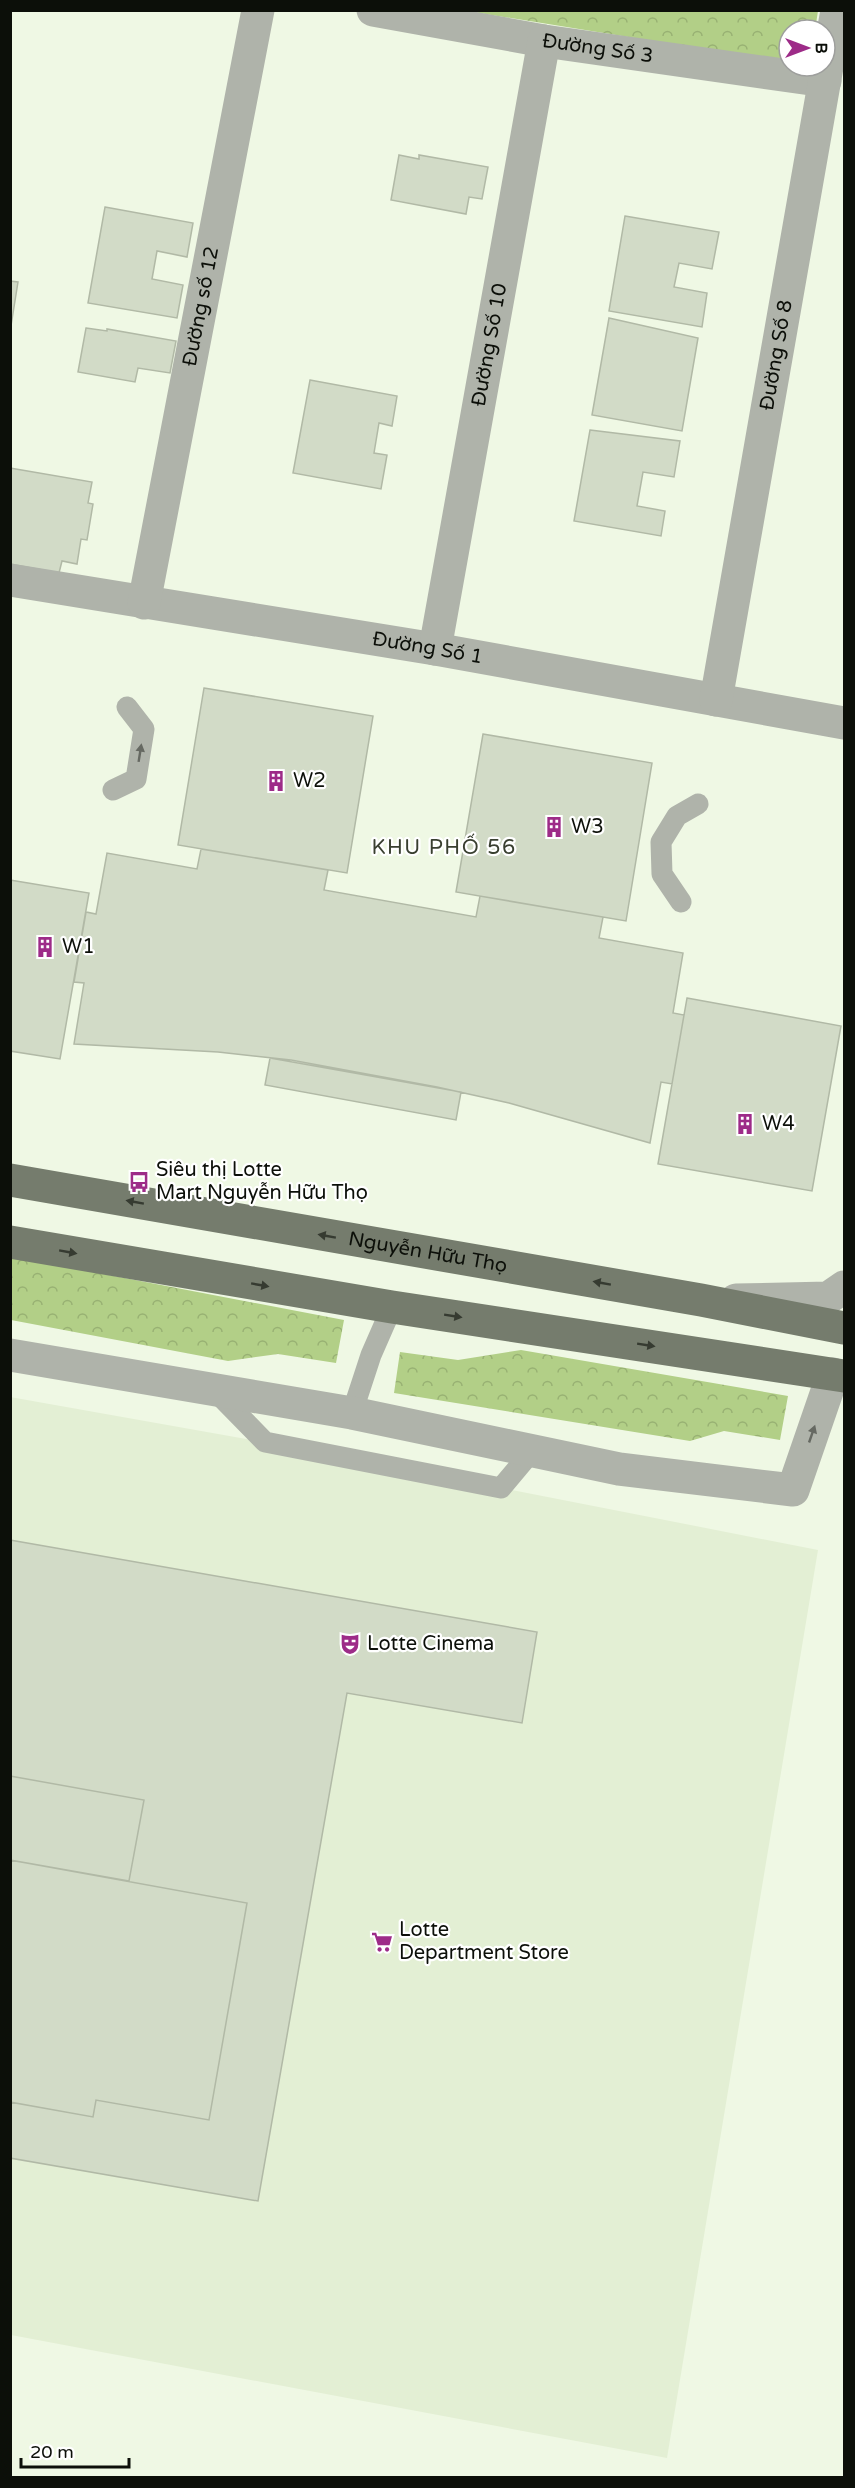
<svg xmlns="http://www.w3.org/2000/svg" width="855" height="2488" font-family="'Varela Round',sans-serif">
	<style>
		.built { fill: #e3efd4 }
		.park { fill: url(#park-crowns) }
		.building { fill: #d2dbc7; stroke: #b1b9a6; stroke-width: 1.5 }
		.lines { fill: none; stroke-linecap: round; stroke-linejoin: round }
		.lane { stroke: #afb3aa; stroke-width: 21 }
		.street { stroke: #afb3aa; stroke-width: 33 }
		.primary { stroke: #757c6d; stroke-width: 33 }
		.oneway { fill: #666962 }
		.oneway2 { fill: #363b31 }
		.labels { text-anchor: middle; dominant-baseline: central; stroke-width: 4.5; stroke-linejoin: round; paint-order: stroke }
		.street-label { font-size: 20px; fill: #0c0f09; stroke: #fff }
		.poi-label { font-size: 20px; fill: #0c0f09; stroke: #fff; text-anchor: start }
		.neighbourhood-label { font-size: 21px; letter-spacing: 1.5px; fill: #393f30; stroke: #fff }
	</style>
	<defs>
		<pattern id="park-crowns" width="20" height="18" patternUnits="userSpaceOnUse" patternTransform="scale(1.5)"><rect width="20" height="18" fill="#b2cf87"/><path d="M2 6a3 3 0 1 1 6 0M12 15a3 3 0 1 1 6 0" fill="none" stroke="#98b173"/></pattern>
	</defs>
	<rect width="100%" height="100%" fill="#eff8e4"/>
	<path class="built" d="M 10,1397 L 308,1450 L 818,1550 L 667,2458 L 11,2335 Z"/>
	<path class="park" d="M 467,11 L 818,11 L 815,30 L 789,30 L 789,63 Z
		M 10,1256 L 344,1320 L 336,1363 L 278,1354 L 228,1361 L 11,1320 Z
		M 521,1350 L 788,1396 L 780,1440 L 724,1431 L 690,1441 L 394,1393 L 400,1352 L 458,1360 Z"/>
	<path class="building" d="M 399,155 L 419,159 L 419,155 L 488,167 L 482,199 L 469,197 L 466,214 L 391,200 Z
		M 105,207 L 193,223 L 187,257 L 157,251 L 152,279 L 183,285 L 177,318 L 88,303 Z
		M 625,216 L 719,232 L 712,269 L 679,263 L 674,287 L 707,293 L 702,327 L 609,311 Z
		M 10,281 L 18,282 L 10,332 Z
		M 609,318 L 698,338 L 682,431 L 592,415 Z
		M 86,328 L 107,331 L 107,329 L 176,341 L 170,373 L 138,368 L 135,382 L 78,372 Z
		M 310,380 L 397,396 L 392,426 L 379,423 L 374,453 L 387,455 L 381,489 L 293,473 Z
		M 590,430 L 680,441 L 674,477 L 643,472 L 637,506 L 665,511 L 661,536 L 574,521 Z
		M 10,468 L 92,482 L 88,503 L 93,504 L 87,540 L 81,539 L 77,564 L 62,561 L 59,573 L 10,564 Z
		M 204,688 L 373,716 L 347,873 L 178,845 Z
		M 483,734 L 652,763 L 626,921 L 456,892 Z
		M 201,849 L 328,870 L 324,890 L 476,917 L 480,896 L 603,917 L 599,938 L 683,953 L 673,1013 L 684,1015 L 672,1084 L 661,1082 L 650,1143 L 509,1103 L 437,1087 L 291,1060 L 218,1052 L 74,1044 L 84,983 L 74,982 L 86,912 L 96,914 L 107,853 L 197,869 Z
		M 10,880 L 89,893 L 60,1059 L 10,1051 Z
		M 687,998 L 841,1026 L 812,1191 L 658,1164 Z
		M 270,1058 L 461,1092 L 456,1120 L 265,1085 Z
		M 10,1540 L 537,1632 L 522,1723 L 347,1693 L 258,2201 L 10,2158 Z
		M 10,1776 L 144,1800 L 129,1881 L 10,1860 Z
		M 10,1860 L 247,1903 L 209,2120 L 96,2100 L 93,2117 L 10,2102 Z"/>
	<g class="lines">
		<path class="lane" d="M 113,790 L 136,779 L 144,729 L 127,707
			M 681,902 L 662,874 L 661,842 L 677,816 L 698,804
			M 214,1390 L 265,1442 L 501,1488 L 532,1451
			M 352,1413 L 371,1355 L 392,1307"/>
		<g class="street">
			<path id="s1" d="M 373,10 L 544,41 L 825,81"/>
			<path id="s2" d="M 10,580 L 435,649 L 844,723"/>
			<path id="s3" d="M 144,603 L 258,10"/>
			<path id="s4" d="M 435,649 L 544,41"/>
			<path id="s5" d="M 716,700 L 837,10"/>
			<path d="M 736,1300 L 828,1298 L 844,1287"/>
			<path d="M 10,1355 L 352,1413 L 619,1469 L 793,1490 L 833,1374"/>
		</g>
		<g class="primary">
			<path id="s6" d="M 10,1180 L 701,1300 L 844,1328"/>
			<path d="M 10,1242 L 392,1307 L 844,1376"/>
		</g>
	</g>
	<defs><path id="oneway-solid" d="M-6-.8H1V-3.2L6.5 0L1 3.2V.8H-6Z" transform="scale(1.5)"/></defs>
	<g class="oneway">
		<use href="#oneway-solid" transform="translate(140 753) rotate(-81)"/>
		<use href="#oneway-solid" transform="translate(812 1434) rotate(-71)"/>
	</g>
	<g class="oneway2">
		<use href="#oneway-solid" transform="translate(135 1202) rotate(-170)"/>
		<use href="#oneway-solid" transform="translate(327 1236) rotate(-170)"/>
		<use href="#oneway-solid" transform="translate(68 1252) rotate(10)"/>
		<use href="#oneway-solid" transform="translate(602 1283) rotate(-170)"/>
		<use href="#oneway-solid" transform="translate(260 1285) rotate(10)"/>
		<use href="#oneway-solid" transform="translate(453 1316) rotate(9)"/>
		<use href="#oneway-solid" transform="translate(646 1345) rotate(9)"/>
	</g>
	<defs>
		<symbol id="building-bare" viewBox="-9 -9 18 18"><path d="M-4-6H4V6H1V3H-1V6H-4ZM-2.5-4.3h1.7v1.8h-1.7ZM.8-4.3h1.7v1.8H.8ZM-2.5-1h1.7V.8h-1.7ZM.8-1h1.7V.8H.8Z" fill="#9d2b88" stroke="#fff" stroke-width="2.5" paint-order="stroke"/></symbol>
		<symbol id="bus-bare" viewBox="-9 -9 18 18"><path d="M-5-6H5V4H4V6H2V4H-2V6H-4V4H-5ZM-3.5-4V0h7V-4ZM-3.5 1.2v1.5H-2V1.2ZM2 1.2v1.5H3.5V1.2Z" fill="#9d2b88" stroke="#fff" stroke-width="2.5" paint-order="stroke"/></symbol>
		<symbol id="theatre-bare" viewBox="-9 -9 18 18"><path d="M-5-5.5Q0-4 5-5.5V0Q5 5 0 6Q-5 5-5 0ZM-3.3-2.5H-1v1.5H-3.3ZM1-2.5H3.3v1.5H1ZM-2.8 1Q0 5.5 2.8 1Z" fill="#9d2b88" stroke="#fff" stroke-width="2.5" paint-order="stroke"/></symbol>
		<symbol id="supermarket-bare" viewBox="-9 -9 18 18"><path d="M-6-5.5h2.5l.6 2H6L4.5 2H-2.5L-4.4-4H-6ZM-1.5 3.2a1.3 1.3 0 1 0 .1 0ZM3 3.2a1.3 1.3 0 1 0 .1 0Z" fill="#9d2b88" stroke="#fff" stroke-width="2.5" paint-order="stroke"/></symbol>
	</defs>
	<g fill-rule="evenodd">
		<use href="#building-bare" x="261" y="766" width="30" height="30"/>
		<use href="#building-bare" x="539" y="812" width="30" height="30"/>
		<use href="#building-bare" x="30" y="932" width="30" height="30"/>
		<use href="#building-bare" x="730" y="1109" width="30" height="30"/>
		<use href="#bus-bare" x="124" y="1167" width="30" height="30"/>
		<use href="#theatre-bare" x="335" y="1629" width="30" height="30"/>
		<use href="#supermarket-bare" x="367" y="1927" width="30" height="30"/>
	</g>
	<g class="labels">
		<g class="street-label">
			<text stroke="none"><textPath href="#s1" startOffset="228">Đường Số 3</textPath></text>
			<text stroke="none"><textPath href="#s3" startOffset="302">Đường số 12</textPath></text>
			<text stroke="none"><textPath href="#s4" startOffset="309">Đường Số 10</textPath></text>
			<text stroke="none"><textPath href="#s5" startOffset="350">Đường Số 8</textPath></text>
			<text stroke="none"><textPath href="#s2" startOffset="423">Đường Số 1</textPath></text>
			<text stroke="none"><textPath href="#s6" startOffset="424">Nguyễn Hữu Thọ</textPath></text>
		</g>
		<g class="poi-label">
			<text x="293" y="781">W2</text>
			<text x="571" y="827">W3</text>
			<text x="62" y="947">W1</text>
			<text x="762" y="1124">W4</text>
			<text x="156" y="1170">Siêu thị Lotte<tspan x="156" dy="23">Mart Nguyễn Hữu Thọ</tspan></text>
			<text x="367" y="1644">Lotte Cinema</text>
			<text x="399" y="1930">Lotte<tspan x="399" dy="23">Department Store</tspan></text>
		</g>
		<g class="neighbourhood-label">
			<text x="444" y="847">KHU PHỐ 56</text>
		</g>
	</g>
	<rect width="855" height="2488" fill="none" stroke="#0c0f09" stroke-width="24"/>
	<g transform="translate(807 48) rotate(90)"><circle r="28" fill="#ffffff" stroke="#9e9f9d" stroke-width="1.5"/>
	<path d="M0-4.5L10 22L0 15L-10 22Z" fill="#9d2b88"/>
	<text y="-9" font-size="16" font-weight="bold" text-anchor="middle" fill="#0c0f09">B</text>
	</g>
	<path d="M21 2458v9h108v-9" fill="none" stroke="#0c0f09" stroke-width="3"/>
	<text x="30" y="2458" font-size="18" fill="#0c0f09" stroke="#ffffff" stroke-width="4.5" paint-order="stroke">20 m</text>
</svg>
